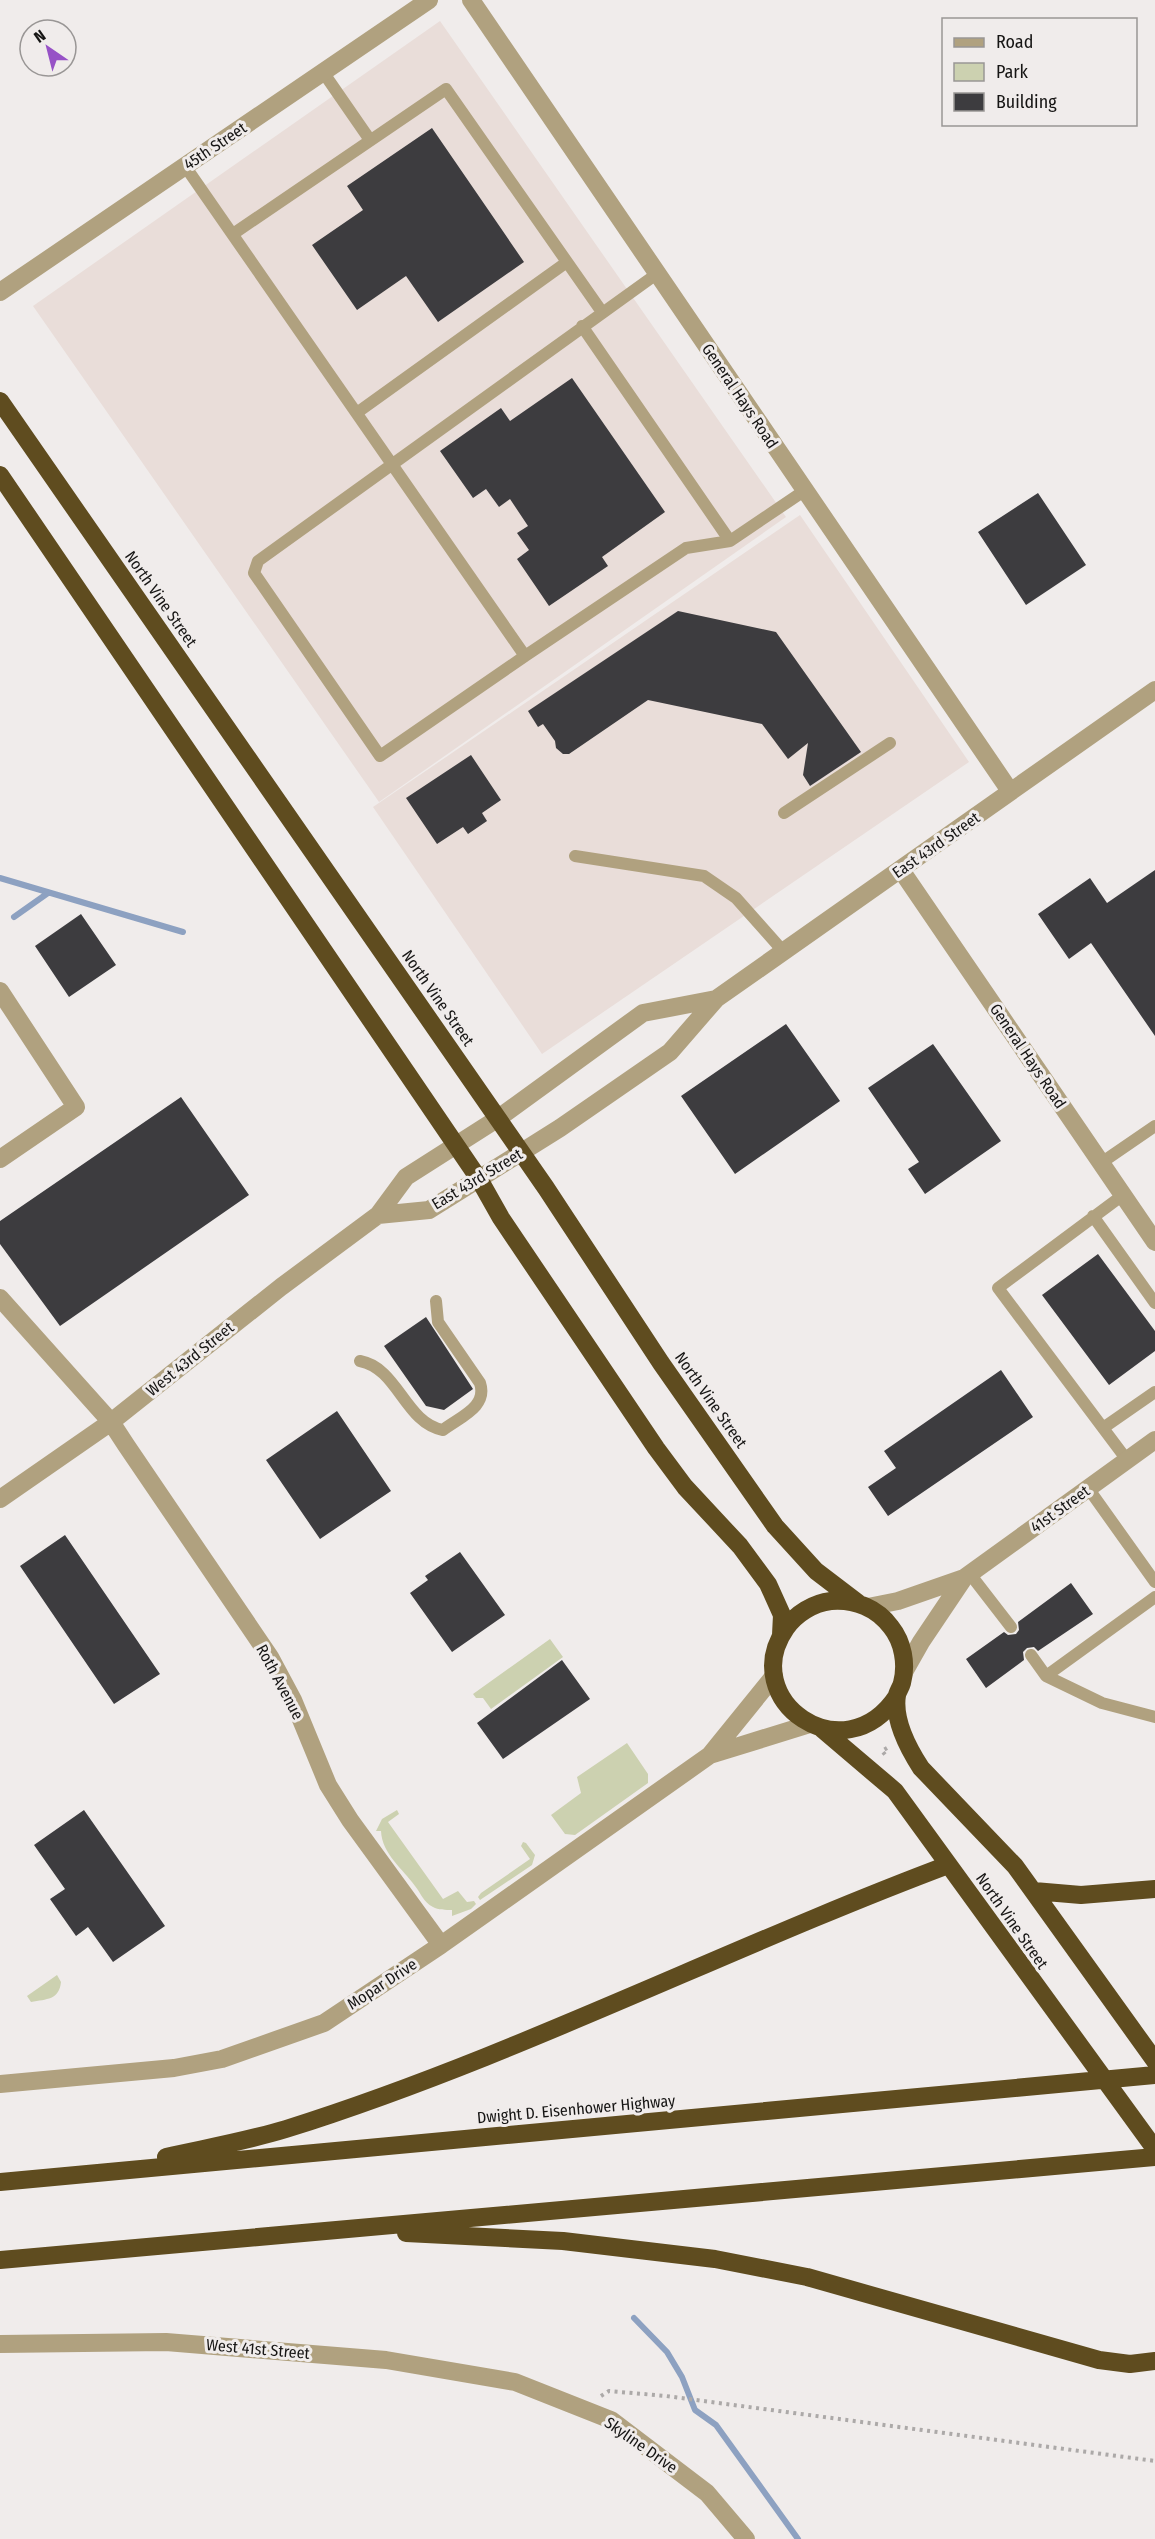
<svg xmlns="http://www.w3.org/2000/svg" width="1155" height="2539" font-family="'Fira Sans Condensed',sans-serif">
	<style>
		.built { fill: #e9ddd9 }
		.green { fill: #ccd1b0 }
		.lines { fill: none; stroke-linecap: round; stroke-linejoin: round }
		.stream { stroke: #8da1c1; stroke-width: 6 }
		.building { fill: #3d3c3f }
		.path { stroke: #aca9a8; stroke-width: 4; stroke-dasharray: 3 4.5; stroke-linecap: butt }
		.lane { stroke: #b0a17f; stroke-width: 12 }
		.street { stroke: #b0a17f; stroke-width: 18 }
		.highway { stroke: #5f4c1f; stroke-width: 18 }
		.labels { text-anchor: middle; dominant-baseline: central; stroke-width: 6; stroke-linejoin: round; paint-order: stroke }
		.street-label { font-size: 16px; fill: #161514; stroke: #f0eceb }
	</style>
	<rect width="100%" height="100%" fill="#f0eceb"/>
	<path class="built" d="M 440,21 L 786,517 L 379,802 L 33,306 Z
		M 800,515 L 969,762 L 542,1054 L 373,807 Z"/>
	<path class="green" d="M 550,1639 L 563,1657 L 491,1709 L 483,1698 L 476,1698 L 473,1694 Z
		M 627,1743 L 648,1774 L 648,1783 L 575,1835 L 565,1834 L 551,1815 L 581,1793 L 577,1777 Z
		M 397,1810 L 399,1814 L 388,1822 L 443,1899 L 458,1891 L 467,1902 L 474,1901 L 476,1904 L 471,1909 L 452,1916 L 452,1910 C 446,1910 438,1910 433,1907 C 423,1902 421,1893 415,1886 C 403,1869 382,1854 381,1831 L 376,1831 L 382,1819 Z
		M 523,1842 L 526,1843 L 535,1855 L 532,1865 L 480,1900 L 478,1897 L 481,1893 L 530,1859 L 521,1846 Z
		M 57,1975 L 61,1982 C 59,2000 47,1999 31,2002 L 27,1996 Z"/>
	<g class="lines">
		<path class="stream" d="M 0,878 L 183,932
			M 14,917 L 48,893
			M 634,2318 L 667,2352 L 682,2377 L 695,2410 L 716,2425 L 798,2539"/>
	</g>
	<path class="building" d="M 432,128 L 524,262 L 438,322 L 406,276 L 357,310 L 312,245 L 363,210 L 347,186 Z
		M 572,378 L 665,512 L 602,557 L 608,566 L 549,606 L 517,559 L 529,550 L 517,533 L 528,526 L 510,499 L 499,507 L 486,489 L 473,498 L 440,451 L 501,408 L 510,421 Z
		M 1038,493 L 1086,565 L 1026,605 L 978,532 Z
		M 678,611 L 776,632 L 861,752 L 810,786 L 803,775 L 808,743 L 788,759 L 762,724 L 648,700 L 569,754 L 563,754 L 556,748 L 555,741 L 543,724 L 538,727 L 528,711 Z
		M 471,755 L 501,800 L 482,813 L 487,821 L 468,834 L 463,827 L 437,844 L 406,798 Z
		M 1155,870 L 1155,1036 L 1091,943 L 1069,959 L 1038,914 L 1090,878 L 1107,903 Z
		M 81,914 L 116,965 L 69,997 L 35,946 Z
		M 786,1024 L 840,1101 L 735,1174 L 681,1096 Z
		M 933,1044 L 1001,1141 L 925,1194 L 908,1169 L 919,1162 L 868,1088 Z
		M 181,1097 L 249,1195 L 60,1326 L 0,1244 L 0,1221 Z
		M 1098,1254 L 1155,1331 L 1155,1351 L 1109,1385 L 1042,1295 Z
		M 426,1317 L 473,1389 L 444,1410 L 426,1406 L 384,1346 Z
		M 1001,1370 L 1033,1417 L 888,1516 L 868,1487 L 896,1468 L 884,1451 Z
		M 337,1411 L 391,1491 L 320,1539 L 266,1460 Z
		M 65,1535 L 160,1674 L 114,1704 L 20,1566 Z
		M 460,1552 L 505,1615 L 452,1652 L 410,1593 L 428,1580 L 425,1576 Z
		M 1071,1583 L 1093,1614 L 1038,1651 L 1034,1647 L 1027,1648 L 1023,1652 L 1024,1660 L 986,1688 L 966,1659 L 1004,1632 L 1008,1635 L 1016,1634 L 1019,1630 L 1018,1622 Z
		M 562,1660 L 590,1699 L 503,1759 L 477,1723 Z
		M 84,1810 L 165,1926 L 113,1962 L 88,1927 L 76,1936 L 50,1899 L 65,1889 L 34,1845 Z"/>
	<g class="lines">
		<path class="path" d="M 887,1748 L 882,1751 L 887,1757
			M 601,2396 L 609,2391 L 666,2396 L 1155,2461"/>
		<path class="lane" d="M 323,72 L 370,140
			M 185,166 L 525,656 L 686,548 L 730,541 L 804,491
			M 233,234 L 446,89 L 602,312
			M 582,326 L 730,541
			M 358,412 L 567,262
			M 525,656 L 380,756 L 254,573 L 258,561 L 658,273
			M 784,813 L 890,743
			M 575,856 L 704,876 L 736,898 L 783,951
			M 1101,1163 L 1155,1126
			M 1123,1195 L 998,1288 L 1127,1460
			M 1093,1216 L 1155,1303
			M 360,1361 C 398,1368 405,1423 443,1430 C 460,1417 488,1407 480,1383 L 438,1322 L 436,1301
			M 1103,1428 L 1155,1392
			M 1088,1488 L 1155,1582
			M 970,1574 L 1011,1627
			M 1031,1655 L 1046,1676 L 1102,1703 L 1155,1717
			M 1046,1676 L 1155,1597"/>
		<path class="street" d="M 471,0 L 1010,791
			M 0,292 L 429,0
			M 901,870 L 1155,1242
			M 0,991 L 76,1107 L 0,1159
			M 378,1215 L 429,1210 L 560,1128 L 670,1052 L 716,999 L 1155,690
			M 0,1298 L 111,1422 L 126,1445 L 270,1657 L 293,1700 L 328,1785 L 350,1820 L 441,1945
			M 0,1499 L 111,1422 L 281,1287 L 378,1215 L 406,1177 L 497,1119 L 643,1013 L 716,999
			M 868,1607 L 898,1601 L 964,1578
			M 904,1672 L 921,1642 L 964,1578 L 1155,1440
			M 710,1755 L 810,1724
			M 0,2084 L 174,2068 L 222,2059 L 324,2023 L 441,1945 L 710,1755 L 774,1676
			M 0,2344 L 166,2342 L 386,2360 L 515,2382 L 611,2420 L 707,2493 L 746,2539"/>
		<path class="highway" d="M 0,401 L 546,1188 L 661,1363 L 775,1526 L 816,1571 L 858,1603
			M 0,475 L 479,1179 L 501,1218 L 656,1448 L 685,1487 L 740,1546 L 768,1584 L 782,1615 L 781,1635
			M 897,1696 C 844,1776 736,1700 786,1628 C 796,1614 813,1603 831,1601 C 855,1599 877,1608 891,1627 C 903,1642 907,1664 902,1683 C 901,1687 898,1691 897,1695 C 893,1720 908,1748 921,1768 L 1015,1866 L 1155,2061
			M 822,1729 L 895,1791 L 1155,2149
			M 1034,1891 L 1081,1895 L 1155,1889
			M 166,2157 C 206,2148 247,2141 286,2129 C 512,2058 727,1948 948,1865
			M 0,2182 L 1155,2075
			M 406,2233 L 563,2241 L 715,2259 L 807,2277 L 1099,2360 L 1130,2364 L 1155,2361
			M 0,2260 L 1155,2157"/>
	</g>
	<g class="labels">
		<g class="street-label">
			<text transform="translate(215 146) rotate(-34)">45th Street</text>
			<text transform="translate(740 396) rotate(56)">General Hays Road</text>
			<text transform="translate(161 599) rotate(55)">North Vine Street</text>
			<text transform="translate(936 845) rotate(-35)">East 43rd Street</text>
			<text transform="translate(438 998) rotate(55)">North Vine Street</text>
			<text transform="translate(1028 1056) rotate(56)">General Hays Road</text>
			<text transform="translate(477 1179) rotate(-31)">East 43rd Street</text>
			<text transform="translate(190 1359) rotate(-39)">West 43rd Street</text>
			<text transform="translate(711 1400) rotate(55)">North Vine Street</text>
			<text transform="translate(1060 1509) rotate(-36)">41st Street</text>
			<text transform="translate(280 1682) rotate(62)">Roth Avenue</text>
			<text transform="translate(1012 1921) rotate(55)">North Vine Street</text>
			<text transform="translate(382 1984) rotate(-33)">Mopar Drive</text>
			<text transform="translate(576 2109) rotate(-5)">Dwight D. Eisenhower Highway</text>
			<text transform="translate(258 2349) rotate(5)">West 41st Street</text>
			<text transform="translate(641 2445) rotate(35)">Skyline Drive</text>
		</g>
	</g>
	<rect x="942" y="18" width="195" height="108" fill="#f0eceb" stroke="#999695" stroke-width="1.5"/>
	<rect x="954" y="38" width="30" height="9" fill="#b0a17f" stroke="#999695" stroke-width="1.5"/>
	<text x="996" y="48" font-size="18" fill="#161514">Road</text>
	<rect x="954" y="63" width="30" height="18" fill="#ccd1b0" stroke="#999695" stroke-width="1.5"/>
	<text x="996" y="78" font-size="18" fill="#161514">Park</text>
	<rect x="954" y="93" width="30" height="18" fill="#3d3c3f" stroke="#999695" stroke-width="1.5"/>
	<text x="996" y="108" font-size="18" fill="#161514">Building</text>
	<g transform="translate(48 48) rotate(325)"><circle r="28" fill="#f0eceb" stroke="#999695" stroke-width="1.5"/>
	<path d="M0-4.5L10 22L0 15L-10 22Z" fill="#9752c6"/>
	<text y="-9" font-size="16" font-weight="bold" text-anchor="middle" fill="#161514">N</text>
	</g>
</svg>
